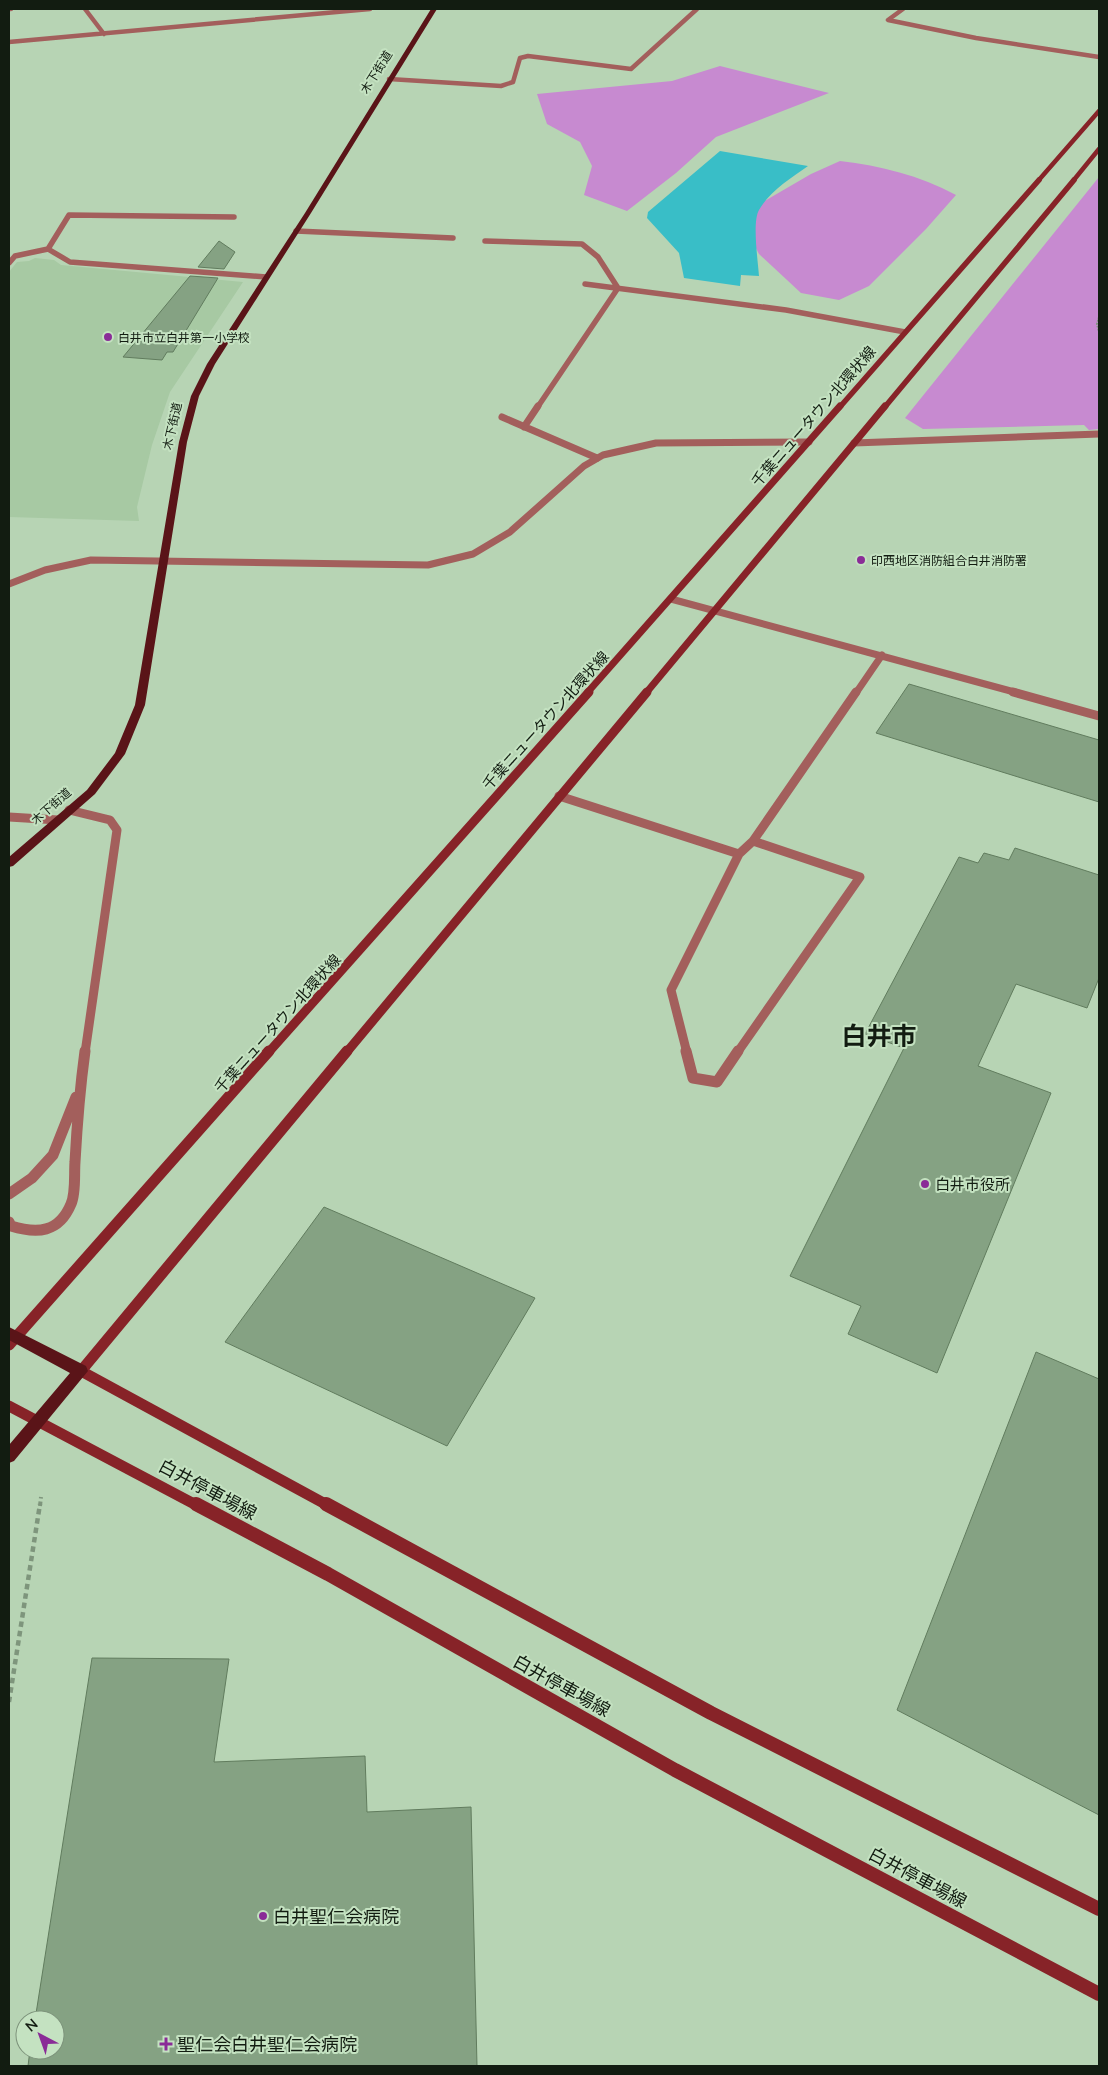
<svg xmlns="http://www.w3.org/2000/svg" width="1108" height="2075" font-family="Lato,'Noto Sans JP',sans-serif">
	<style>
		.built { fill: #a7c9a3 }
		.green { fill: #c78ad0 }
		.water { fill: #39bec7 }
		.building { fill: #85a283; stroke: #617c5e }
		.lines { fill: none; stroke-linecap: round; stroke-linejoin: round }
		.path-far2 { stroke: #7e957c; stroke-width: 2; stroke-dasharray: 2 1; stroke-linecap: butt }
		.path-far1 { stroke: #7e957c; stroke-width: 4; stroke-dasharray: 4.5 3; stroke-linecap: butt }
		.path { stroke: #7e957c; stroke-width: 4.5; stroke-dasharray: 5.5 4; stroke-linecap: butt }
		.lane-far2 { stroke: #a35f5c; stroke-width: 4.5 }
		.lane-far1 { stroke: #a35f5c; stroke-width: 5.5 }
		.lane { stroke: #a35f5c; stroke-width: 7 }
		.street-far4 { stroke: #a35f5c; stroke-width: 4.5 }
		.street-far3 { stroke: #a35f5c; stroke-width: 5.5 }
		.street-far2 { stroke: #a35f5c; stroke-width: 7 }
		.street-far1 { stroke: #a35f5c; stroke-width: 9 }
		.street { stroke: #a35f5c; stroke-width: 11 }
		.secondary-far5 { stroke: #872328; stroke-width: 4.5 }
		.secondary-far4 { stroke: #872328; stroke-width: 5.5 }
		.secondary-far3 { stroke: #872328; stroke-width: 7 }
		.secondary-far2 { stroke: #872328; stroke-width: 9 }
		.secondary-far1 { stroke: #872328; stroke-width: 11 }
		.secondary { stroke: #872328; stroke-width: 14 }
		.primary { fill: #5a1418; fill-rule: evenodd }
		.poi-dot { fill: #8a2c97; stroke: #c4e2c1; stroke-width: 2 }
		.labels { text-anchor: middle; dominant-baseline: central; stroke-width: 4; stroke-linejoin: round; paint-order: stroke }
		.far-street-label { font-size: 12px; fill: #121c11; stroke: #c4e2c1 }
		.far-poi-label { font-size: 12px; fill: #121c11; stroke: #c4e2c1; text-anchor: start }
		.street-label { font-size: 15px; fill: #121c11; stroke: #c4e2c1 }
		.poi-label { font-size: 15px; fill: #121c11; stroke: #c4e2c1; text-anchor: start }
		.near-street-label { font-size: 18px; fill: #121c11; stroke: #c4e2c1 }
		.near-poi-label { font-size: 18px; fill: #121c11; stroke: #c4e2c1; text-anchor: start }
		.town-label { font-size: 25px; font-weight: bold; fill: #121c11; stroke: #c4e2c1 }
	</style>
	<rect width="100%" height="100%" fill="#b7d4b4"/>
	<path class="built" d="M 35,258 L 54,260 L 61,265 L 243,282 L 170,392 L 152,445 L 137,507 L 139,521 L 9,517 L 9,272 L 17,262 L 29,261 Z"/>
	<path class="green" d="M 720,66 L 829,93 L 716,137 L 676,173 L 627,211 L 584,195 L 592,166 L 580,142 L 547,124 L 537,94 L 672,81 Z
		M 840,161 C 881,166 919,175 956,195 L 926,229 L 869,286 L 839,300 L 801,293 L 759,254 L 739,216 L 811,174 Z
		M 1099,177 L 1099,429 L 1089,430 L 1084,425 L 923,429 L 905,418 Z"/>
	<path class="water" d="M 720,151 L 808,166 C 791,178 770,191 759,210 C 752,222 758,261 759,276 L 741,275 L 740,286 L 684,278 L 679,253 L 647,218 L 648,212 Z"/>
	<path class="building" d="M 219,241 L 235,252 L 224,269 L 198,267 Z
		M 190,276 L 218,278 L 173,352 L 167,352 L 162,360 L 123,357 Z
		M 909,684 L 1099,740 L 1099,802 L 876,733 Z
		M 1015,848 L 1099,875 L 1099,978 L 1087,1008 L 1016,984 L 978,1066 L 1051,1093 L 937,1373 L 848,1334 L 861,1306 L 790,1276 L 904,1048 L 865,1034 L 959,857 L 978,863 L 984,853 L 1009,860 Z
		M 324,1207 L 535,1298 L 447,1446 L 225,1342 Z
		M 1036,1352 L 1099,1379 L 1099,1815 L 897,1710 Z
		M 92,1658 L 229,1659 L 214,1762 L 365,1756 L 367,1812 L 471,1807 L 477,2066 L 28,2066 L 30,2050 L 55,2050 L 55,2020 L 35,2020 Z"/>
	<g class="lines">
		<path class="path-far2" d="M 1099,317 L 1097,324 L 1099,332"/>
		<path class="path-far1" d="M 40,1506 L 41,1497"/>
		<path class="path" d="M 9,1702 L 40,1504"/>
		<path class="lane-far2" d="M 903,9 L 888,20 L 976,38 L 1099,57
			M 389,79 L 501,86 L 513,82 L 520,58 L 528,56 L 631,69 L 697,9"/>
		<path class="lane-far1" d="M 296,231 L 453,238
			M 485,241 L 582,244 L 598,257 L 618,288 L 537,408
			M 585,284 L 786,310 L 905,332"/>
		<path class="lane" d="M 502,417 L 597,458
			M 524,427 L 538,406"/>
		<path class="street-far4" d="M 9,9 L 11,9
			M 85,9 L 104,34
			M 9,42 L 370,9"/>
		<path class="street-far3" d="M 48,249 L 69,215 L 234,217
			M 9,263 L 15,256 L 48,249 L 70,262 L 266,277"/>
		<path class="street-far2" d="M 854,443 L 1099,434
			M 9,584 L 45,570 L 91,560 L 428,565 L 473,554 L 510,532 L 584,466 L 603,455 L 656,443 L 809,442
			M 671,599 L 1018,693
			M 856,693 L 882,655"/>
		<path class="street-far1" d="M 1013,692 L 1099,716
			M 559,796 L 739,854
			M 69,810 L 110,820 L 117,830 L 85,1053
			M 9,817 L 58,820
			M 753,841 L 856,692
			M 687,1053 L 671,990 L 739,854 L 753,841
			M 737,1053 L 860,877 L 753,841"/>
		<path class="street" d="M 686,1051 L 693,1078 L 717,1082 L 738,1051
			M 9,1194 L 32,1178 L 53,1155 L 76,1097
			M 9,1222 L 11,1226 C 37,1234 59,1233 71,1204 C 76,1193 74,1175 75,1162 C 77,1125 80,1088 85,1051"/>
		<path class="secondary-far5" d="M 1038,181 L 1099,111
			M 1073,181 L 1099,149"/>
		<path class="secondary-far4" d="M 839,408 L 1039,180
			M 884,408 L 1074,180"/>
		<path class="secondary-far3" d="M 587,693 L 840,406
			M 646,693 L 885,406"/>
		<path class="secondary-far2" d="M 268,1053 L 589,692
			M 346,1053 L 647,692"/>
		<path class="secondary-far1" d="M 9,1345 L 269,1051
			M 9,1406 L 198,1506
			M 329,1506 L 81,1371 L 347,1051"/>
		<path class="secondary" d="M 196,1504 L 328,1574 L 675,1770 L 1099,1994
			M 326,1504 L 711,1713 L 1099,1909"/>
		<path class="primary" d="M 431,9 L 437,9 L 311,213 L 215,364 L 199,396 L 187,442 L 145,705 L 125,754 L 95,794 L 13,866 L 9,867 L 9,857 L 87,790 L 115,753 L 135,705 L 179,442 L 191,396 L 207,364 L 305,213 Z
			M 9,1327 L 86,1366 L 88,1371 L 14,1461 L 9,1463 L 9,1445 L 70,1373 L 9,1340 Z"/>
	</g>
	<g class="poi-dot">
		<circle cx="108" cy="337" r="5"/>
		<circle cx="861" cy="560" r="5"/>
		<circle cx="925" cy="1184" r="5"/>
		<circle cx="263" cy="1916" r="5"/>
		<path d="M163.5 2036.5h5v5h5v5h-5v5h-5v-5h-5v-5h5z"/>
	</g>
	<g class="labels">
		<g class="far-street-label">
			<text transform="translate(376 72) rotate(-58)">木下街道</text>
			<text transform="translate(172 426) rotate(-77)">木下街道</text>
			<text transform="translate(51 806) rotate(-41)">木下街道</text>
		</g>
		<g class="far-poi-label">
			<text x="118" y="337">白井市立白井第一小学校</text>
			<text x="871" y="560">印西地区消防組合白井消防署</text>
		</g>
		<g class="street-label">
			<text transform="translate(813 416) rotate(-49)">千葉ニュータウン北環状線</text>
			<text transform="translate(545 720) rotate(-48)">千葉ニュータウン北環状線</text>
			<text transform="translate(277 1023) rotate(-48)">千葉ニュータウン北環状線</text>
		</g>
		<g class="poi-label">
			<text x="935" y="1184">白井市役所</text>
		</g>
		<g class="near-street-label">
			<text transform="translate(208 1489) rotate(28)">白井停車場線</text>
			<text transform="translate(562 1685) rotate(29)">白井停車場線</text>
			<text transform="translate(918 1877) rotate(28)">白井停車場線</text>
		</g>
		<g class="near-poi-label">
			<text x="273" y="1916">白井聖仁会病院</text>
			<text x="177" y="2044">聖仁会白井聖仁会病院</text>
		</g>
		<g class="town-label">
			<text x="879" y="1035">白井市</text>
		</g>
	</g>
	<rect width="1108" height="2075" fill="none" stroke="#121c11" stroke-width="20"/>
	<g transform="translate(40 2035) rotate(319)"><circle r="24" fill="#c4e2c1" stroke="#7d937b"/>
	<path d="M0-4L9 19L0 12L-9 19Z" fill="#8a2c97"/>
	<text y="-8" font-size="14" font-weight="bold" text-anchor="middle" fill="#121c11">N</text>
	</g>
</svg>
